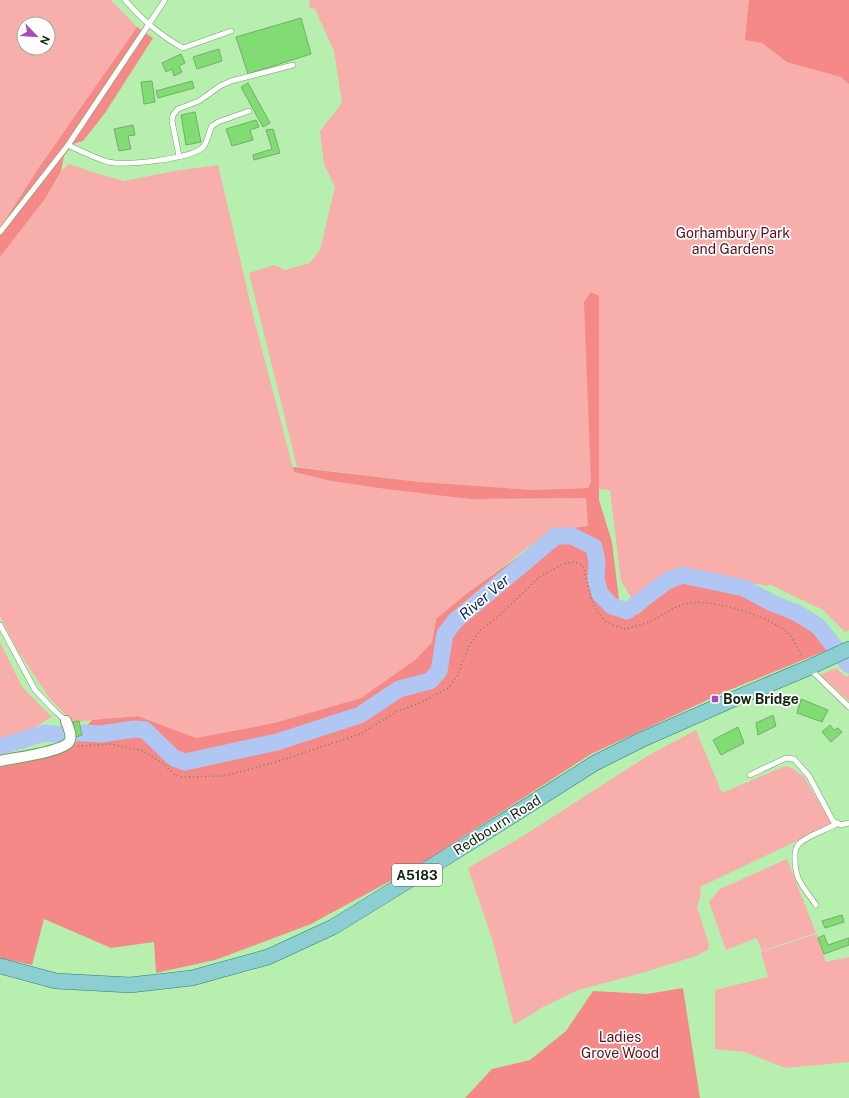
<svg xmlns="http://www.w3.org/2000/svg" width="849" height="1098" font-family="'Public Sans',sans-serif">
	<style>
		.green { fill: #f8afac; fill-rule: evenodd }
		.forest { fill: #f58988 }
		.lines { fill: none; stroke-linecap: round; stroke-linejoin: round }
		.river { stroke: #afc7f2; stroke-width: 17 }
		.building { fill: #81dc74; stroke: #76ab6e }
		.service-casing { stroke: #6ea366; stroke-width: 6 }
		.minor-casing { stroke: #6ea366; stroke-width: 12 }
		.primary-casing { stroke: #2f7e7a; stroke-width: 16 }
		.path { stroke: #648a5e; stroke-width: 1.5; stroke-dasharray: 1 3; stroke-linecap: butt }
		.service { stroke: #fff; stroke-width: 5 }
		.minor { stroke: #fff; stroke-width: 10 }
		.primary { stroke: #8cced2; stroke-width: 15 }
		.poi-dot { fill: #a74cb7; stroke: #fefefe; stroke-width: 1.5 }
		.labels { text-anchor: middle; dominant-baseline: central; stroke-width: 3.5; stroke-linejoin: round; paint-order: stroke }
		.shield { fill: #fefefe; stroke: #586756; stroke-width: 1 }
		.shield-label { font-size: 13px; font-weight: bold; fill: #11260e }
		.park-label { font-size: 14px; fill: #620d17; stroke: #fefefe }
		.poi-label { font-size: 14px; font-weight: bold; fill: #11260e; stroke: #fefefe; text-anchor: start }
		.street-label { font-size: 14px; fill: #11260e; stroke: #fefefe }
		.water-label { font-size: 15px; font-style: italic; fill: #092c6b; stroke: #fefefe }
	</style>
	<rect width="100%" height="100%" fill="#b7efaf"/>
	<path class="green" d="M 0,0 L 111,0 L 137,27 L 40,166 L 0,228 ZM 24,24 L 48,24 L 48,48 L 24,48 Z
		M 310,0 L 849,0 L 849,630 L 845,632 L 823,610 L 769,584 L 768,586 L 685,570 L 661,578 L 632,599 L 621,581 L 610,490 L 588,488 L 533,490 L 420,482 L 297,467 L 249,273 L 274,265 L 285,270 L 310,263 L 320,250 L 335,187 L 324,164 L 320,131 L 342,103 L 334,51 L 315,9 L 309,7 Z
		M 69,164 L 99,174 L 124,181 L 175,171 L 218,165 L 254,319 L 294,472 L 470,499 L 586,498 L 588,526 L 550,531 L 466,594 L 436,619 L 432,642 L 415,660 L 361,698 L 274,723 L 196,738 L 138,716 L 73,722 L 50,699 L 18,651 L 0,617 L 0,257 L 45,199 L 61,171 Z
		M 0,642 L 22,687 L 52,717 L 25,733 L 0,741 Z
		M 836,668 L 846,677 L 849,675 L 849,701 L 820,675 Z
		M 696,730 L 722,793 L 785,766 L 792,768 L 804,777 L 832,824 L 700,887 L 701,894 L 697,907 L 709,944 L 708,950 L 696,956 L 642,973 L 578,990 L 543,1007 L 514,1025 L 493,942 L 468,868 L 523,836 L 649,755 Z
		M 787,859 L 816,933 L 762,951 L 756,937 L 756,938 L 726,950 L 709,902 L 720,889 Z
		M 817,934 L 826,962 L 849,957 L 849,1062 L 785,1068 L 745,1052 L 715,1049 L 715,990 L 768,977 L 761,952 Z"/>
	<path class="forest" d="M 749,0 L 849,0 L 849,84 L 841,77 L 787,62 L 762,43 L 745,40 Z
		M 137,27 L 153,38 L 105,113 L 83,141 L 73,144 L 64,156 L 61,171 L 45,199 L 0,257 L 0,228 L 40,166 Z
		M 591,292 L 599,296 L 599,500 L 612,542 L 621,616 L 638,614 L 679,581 L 746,592 L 814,628 L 830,649 L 727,691 L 591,754 L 418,866 L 311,924 L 215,960 L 156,973 L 154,942 L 111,948 L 44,919 L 32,965 L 0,958 L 0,767 L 27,762 L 67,748 L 92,720 L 138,716 L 196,738 L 274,723 L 361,698 L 415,660 L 432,642 L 436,619 L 466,594 L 555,530 L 588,526 L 586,498 L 470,499 L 386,489 L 332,481 L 294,472 L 293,467 L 420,482 L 533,490 L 588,488 L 591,482 L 584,302 Z
		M 683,988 L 700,1098 L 465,1098 L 492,1069 L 530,1060 L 566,1031 L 593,991 L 647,994 Z"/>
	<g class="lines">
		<path class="river" d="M 83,733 L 101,734 L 134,729 L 145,730 L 174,758 L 185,762 L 277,742 L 360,715 L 399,689 L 430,681 L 439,671 L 445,634 L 455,621 L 556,536 L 572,536 L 594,547 L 597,562 L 596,579 L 600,594 L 612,606 L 627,611 L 667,581 L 682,575 L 744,588 L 770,602 L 797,613 L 818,626 L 849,665
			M 0,747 L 44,733 L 63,735 L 74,734"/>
	</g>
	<path class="building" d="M 301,18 L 311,54 L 248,74 L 236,37 Z
		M 219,49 L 222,61 L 197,69 L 193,57 Z
		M 181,54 L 185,63 L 179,66 L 182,72 L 174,76 L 172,69 L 166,72 L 162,63 Z
		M 152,81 L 155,102 L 144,104 L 141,82 Z
		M 192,81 L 194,88 L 158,98 L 156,91 Z
		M 248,83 L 270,123 L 263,127 L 241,87 Z
		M 195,112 L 201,142 L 186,145 L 181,115 Z
		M 256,120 L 259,127 L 250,130 L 253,140 L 232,146 L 226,129 Z
		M 133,125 L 135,135 L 128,136 L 131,149 L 119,151 L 114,129 Z
		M 273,129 L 280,153 L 254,160 L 253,155 L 272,149 L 266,130 Z
		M 801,699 L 828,710 L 822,722 L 797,713 Z
		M 773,715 L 776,726 L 758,735 L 756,723 Z
		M 79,721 L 82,735 L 76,737 L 73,722 Z
		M 830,725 L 834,730 L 838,728 L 842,732 L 831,742 L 822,732 Z
		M 738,727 L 744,743 L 721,755 L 713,740 Z
		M 842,915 L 844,922 L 825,928 L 822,921 Z
		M 824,935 L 828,945 L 849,938 L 849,945 L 824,954 L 818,938 Z"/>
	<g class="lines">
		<defs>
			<path id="service" d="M 125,0 C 144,21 158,34 183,48 L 231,31
				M 68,145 C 81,151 95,158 108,162 C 125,166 189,159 202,148 C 208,143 208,133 212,126 L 218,122 L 249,111
				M 179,156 L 172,121 L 173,115 L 178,109 L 199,101 L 220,86 L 231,81 L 293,65
				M 0,232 L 68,145 L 165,0
				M 0,625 L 35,690 L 55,711 L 66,721
				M 811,670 L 849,707
				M 750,775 L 786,758 L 794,759 L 809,776 L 833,821 L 841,825 L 849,823
				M 816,905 C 803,886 794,880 795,855 C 795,850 797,845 801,842 C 812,834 826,830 838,823"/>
			<path id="minor" d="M 0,761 C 13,758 62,752 69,742 C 73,736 68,727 66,721"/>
			<path id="primary" d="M 0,966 L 56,981 L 130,985 L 192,978 L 268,957 L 333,927 L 466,845 L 595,763 L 641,740 L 734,699 L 808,668 L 849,649"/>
		</defs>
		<use href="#service" class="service-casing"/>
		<use href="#minor" class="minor-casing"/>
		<use href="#primary" class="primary-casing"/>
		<path class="path" d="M 78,746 L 110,744 L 143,751 L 161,762 L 174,774 L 182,777 L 224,776 L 273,763 L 360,734 L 396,712 L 424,701 L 448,688 L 458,675 L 463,659 L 471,643 L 480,631 L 501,614 L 539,577 L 563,564 L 574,562 L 582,565 C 590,584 589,609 607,622 C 612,625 619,627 624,629 C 633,627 643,625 651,621 C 662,616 672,608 684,604 C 708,597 770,616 788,633 C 794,639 798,650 802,657"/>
		<use href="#service" class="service"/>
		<use href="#minor" class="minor"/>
		<use href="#primary" class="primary"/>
	</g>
	<rect class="poi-dot" x="711" y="695" width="8" height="8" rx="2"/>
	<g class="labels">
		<rect class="shield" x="392" y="864" width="50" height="22" rx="3"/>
		<g class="shield-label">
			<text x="417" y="875">A5183</text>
		</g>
		<g class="park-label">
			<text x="733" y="233">Gorhambury Park<tspan x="733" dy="16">and Gardens</tspan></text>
			<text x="620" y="1037">Ladies<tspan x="620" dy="16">Grove Wood</tspan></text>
		</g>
		<g class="poi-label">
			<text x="723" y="699">Bow Bridge</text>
		</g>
		<g class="street-label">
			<text transform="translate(497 825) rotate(-32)">Redbourn Road</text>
		</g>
		<g class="water-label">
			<text transform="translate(484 597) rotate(-40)">River Ver</text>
		</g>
	</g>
	<g transform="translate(36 36) rotate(115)"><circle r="19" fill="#fefefe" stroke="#9fa89e"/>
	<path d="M0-3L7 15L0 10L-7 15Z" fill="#a74cb7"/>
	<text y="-6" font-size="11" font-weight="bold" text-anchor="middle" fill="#11260e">N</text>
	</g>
</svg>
